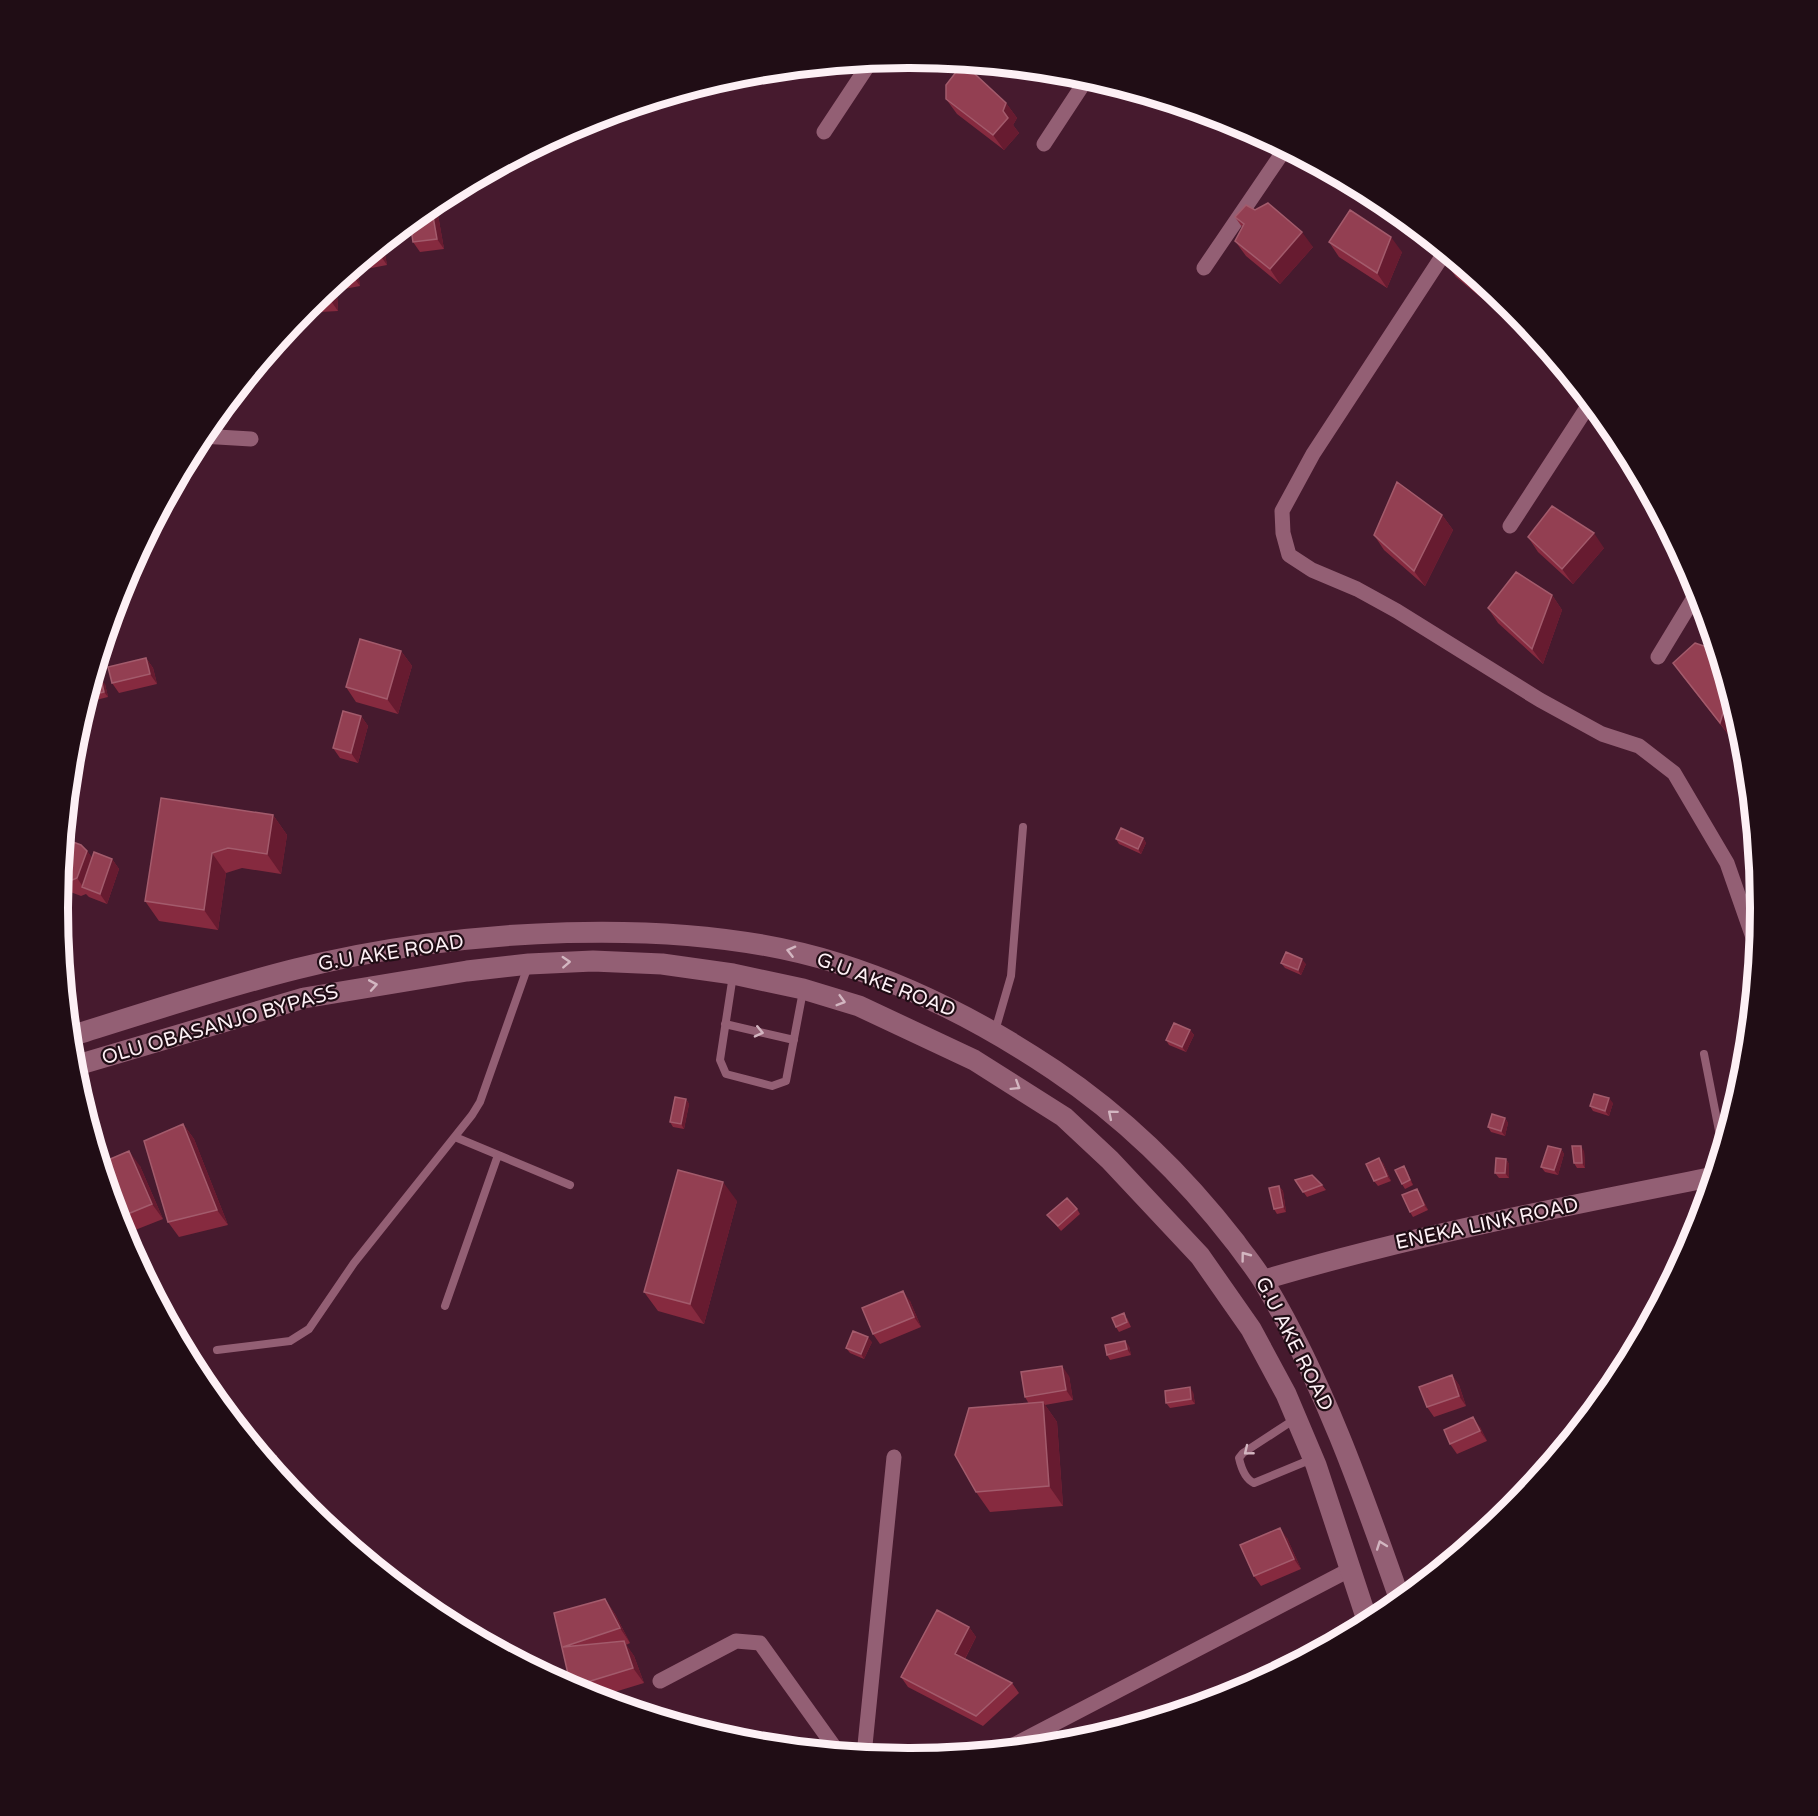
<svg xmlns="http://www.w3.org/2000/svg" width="1818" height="1816" font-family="'Varela Round',sans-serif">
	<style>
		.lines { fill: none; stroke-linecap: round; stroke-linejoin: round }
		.service { stroke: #935f74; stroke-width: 8 }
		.minor { stroke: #935f74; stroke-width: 15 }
		.tertiary { stroke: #935f74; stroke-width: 20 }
		.secondary { stroke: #935f74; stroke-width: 21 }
		.wall { fill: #862a3f }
		.shaded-wall { fill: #671b30 }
		.building { fill: #933f52; stroke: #a35b6c; stroke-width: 1.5 }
		.oneway { stroke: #d3b6c1 }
		.labels { text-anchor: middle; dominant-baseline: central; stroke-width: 4.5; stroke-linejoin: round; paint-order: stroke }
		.street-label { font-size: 20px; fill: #fdf0f5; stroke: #200d15 }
		.rim { fill: none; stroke: #fdf0f5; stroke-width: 8 }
	</style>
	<rect width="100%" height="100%" fill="#461a2e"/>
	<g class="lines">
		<path class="service" d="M 733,975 L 720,1060 L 726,1074 L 772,1086 L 786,1081 L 803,991
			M 725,1024 L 794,1040
			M 995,1031 L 1011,976 L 1023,827
			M 1704,1054 L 1722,1146
			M 455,1137 L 570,1185
			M 445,1306 L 498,1155
			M 217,1350 L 290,1341 L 309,1329 L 354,1263 L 472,1115 L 480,1102 L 528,966
			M 1295,1419 L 1243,1453 L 1239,1458 C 1241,1467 1245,1479 1254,1483 L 1312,1459"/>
		<path class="minor" d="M 824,132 L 871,61
			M 1044,144 L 1088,77
			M 1445,252 L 1313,454 L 1282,511 L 1283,533 L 1289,555 L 1312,570 L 1357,589 L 1397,611 L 1540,700 L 1602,734 L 1639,746 L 1674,773 L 1727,863 L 1756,946
			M 1204,268 L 1285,149
			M 201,436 L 251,439
			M 1510,526 L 1590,403
			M 1658,657 L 1698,591
			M 660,1681 L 736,1641 L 760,1643 L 838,1752
			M 1004,1750 L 1349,1570
			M 864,1755 L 894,1457"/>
		<path class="tertiary" d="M 1263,1280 C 1411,1236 1561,1207 1712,1177"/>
		<path class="secondary" d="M 71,1036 C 145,1013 220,988 296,969 C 453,929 681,914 837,963 C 914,987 987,1025 1054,1070 C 1124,1117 1185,1177 1236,1243 C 1246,1257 1257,1270 1265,1284 C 1324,1383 1362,1492 1400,1600
			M 74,1066 L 304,998 L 467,971 L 529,964 L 593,961 L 662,964 L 733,974 L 803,989 L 859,1006 L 974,1060 L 1064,1117 L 1110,1160 L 1200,1256 L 1251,1329 L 1286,1394 L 1316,1465 L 1368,1623"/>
	</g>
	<path class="wall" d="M 946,99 L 1006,103 L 1017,118 L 1013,125 L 1019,133 L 1004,150 L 957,114 Z
		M 441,198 L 443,209 L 434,210 L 438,215 L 444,249 L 420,252 L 413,242 L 410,222 L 436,200 Z
		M 1235,217 L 1313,247 L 1280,284 L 1246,256 L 1235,241 L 1242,227 Z
		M 1329,242 L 1402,252 L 1387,288 L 1339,257 Z
		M 383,244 L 387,265 L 361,270 L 357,265 Z
		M 1445,262 L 1511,306 L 1512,323 L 1456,277 Z
		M 357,266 L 360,286 L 344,289 L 338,281 Z
		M 332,286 L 337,293 L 338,311 L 302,313 L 308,306 Z
		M 1442,515 L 1453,530 L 1425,586 L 1384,550 L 1374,535 Z
		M 1528,537 L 1604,548 L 1573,584 L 1538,552 Z
		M 1552,595 L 1562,610 L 1543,664 L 1498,623 L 1488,608 Z
		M 1716,650 L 1736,718 L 1731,738 L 1684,678 L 1673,663 Z
		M 401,651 L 412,666 L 398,714 L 356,702 L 346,687 Z
		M 146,658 L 153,668 L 157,684 L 119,693 L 112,683 Z
		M 105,684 L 108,697 L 92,701 L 88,695 Z
		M 361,716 L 368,726 L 358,763 L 340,758 L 333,748 Z
		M 161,798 L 273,815 L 287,835 L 281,874 L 242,868 L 226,873 L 218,930 L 159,921 L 145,901 Z
		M 1143,838 L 1146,843 L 1141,854 L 1119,844 L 1116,839 Z
		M 65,839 L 87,851 L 92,858 L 112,859 L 119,869 L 107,904 L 89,897 L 86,894 L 81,896 L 60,888 Z
		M 1281,963 L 1306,964 L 1301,975 L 1285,968 Z
		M 1190,1030 L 1194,1035 L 1186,1052 L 1169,1045 L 1166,1040 Z
		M 686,1099 L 689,1104 L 684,1129 L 673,1127 L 670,1122 Z
		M 1613,1103 L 1609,1116 L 1593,1111 L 1590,1106 Z
		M 1505,1118 L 1508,1123 L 1505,1136 L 1491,1132 L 1488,1127 Z
		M 183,1124 L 194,1139 L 228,1225 L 179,1237 L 168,1222 Z
		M 1561,1149 L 1564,1154 L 1558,1175 L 1545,1172 L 1541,1167 Z
		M 1584,1151 L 1585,1168 L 1577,1168 L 1574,1163 Z
		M 1506,1159 L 1509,1164 L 1509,1178 L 1499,1178 L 1495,1173 Z
		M 101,1163 L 140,1166 L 163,1219 L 125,1234 L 121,1227 Z
		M 1383,1163 L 1391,1181 L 1378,1186 L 1374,1181 Z
		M 1404,1166 L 1407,1171 L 1413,1185 L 1405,1189 L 1402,1184 Z
		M 1295,1180 L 1322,1185 L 1326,1190 L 1307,1197 Z
		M 1279,1186 L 1283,1191 L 1286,1212 L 1277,1214 L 1274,1209 Z
		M 1417,1189 L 1420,1194 L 1428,1210 L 1413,1217 L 1410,1212 Z
		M 737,1201 L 704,1324 L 658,1311 L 644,1292 Z
		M 1077,1209 L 1080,1214 L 1061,1231 L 1047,1215 Z
		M 910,1301 L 921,1327 L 880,1344 L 873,1334 Z
		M 1127,1318 L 1131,1327 L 1119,1332 L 1116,1327 Z
		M 872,1342 L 864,1359 L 850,1353 L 846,1348 Z
		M 1129,1346 L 1131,1355 L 1110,1360 L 1107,1355 Z
		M 1452,1375 L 1459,1385 L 1466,1406 L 1434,1417 L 1427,1407 Z
		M 1069,1376 L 1073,1400 L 1045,1405 L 1057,1422 L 1063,1506 L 990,1512 L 976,1492 L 1029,1404 L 1025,1397 Z
		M 1193,1392 L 1195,1404 L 1170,1408 L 1166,1403 Z
		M 1480,1427 L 1487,1441 L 1457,1454 L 1450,1444 Z
		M 1287,1538 L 1301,1569 L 1261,1586 L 1254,1576 Z
		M 605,1599 L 615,1614 L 630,1643 L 626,1645 L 634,1656 L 644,1683 L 595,1698 L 583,1694 L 571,1687 L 554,1613 Z
		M 969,1627 L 976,1637 L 965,1659 L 1012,1683 L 1019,1693 L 983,1726 L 908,1687 L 901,1677 Z"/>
	<path class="shaded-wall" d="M 1006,103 L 1017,118 L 1013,125 L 1019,133 L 1004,150 L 993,135 Z
		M 441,198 L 443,209 L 437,200 Z
		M 431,205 L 438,215 L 444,249 L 437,239 Z
		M 1302,232 L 1313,247 L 1280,284 L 1270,269 Z
		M 1391,237 L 1402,252 L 1387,288 L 1377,273 Z
		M 383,244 L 387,265 L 380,255 L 379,247 Z
		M 357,266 L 360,286 L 353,276 L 352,270 Z
		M 332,286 L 337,293 L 338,311 L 331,301 L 330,287 Z
		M 1506,302 L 1511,306 L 1518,315 L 1512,323 L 1501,308 Z
		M 1442,515 L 1453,530 L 1425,586 L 1414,571 Z
		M 1594,533 L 1604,548 L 1573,584 L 1562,569 Z
		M 1552,595 L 1562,610 L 1543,664 L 1532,649 Z
		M 401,651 L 412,666 L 398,714 L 387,699 Z
		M 146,658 L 153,668 L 157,684 L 150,674 Z
		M 101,679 L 105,684 L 108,697 L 104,692 Z
		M 1729,693 L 1736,718 L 1731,738 L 1720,723 Z
		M 361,716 L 368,726 L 358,763 L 351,753 Z
		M 273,815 L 287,835 L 281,874 L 267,854 Z
		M 1143,838 L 1146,843 L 1141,854 L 1138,849 Z
		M 87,851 L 98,866 L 84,888 L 77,878 Z
		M 212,853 L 226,873 L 218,930 L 204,910 Z
		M 112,859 L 119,869 L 107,904 L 100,894 Z
		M 1302,959 L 1306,964 L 1301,975 L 1298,970 Z
		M 1190,1030 L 1194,1035 L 1186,1052 L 1182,1047 Z
		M 1609,1098 L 1613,1103 L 1609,1116 L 1605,1111 Z
		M 686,1099 L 689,1104 L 684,1129 L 681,1124 Z
		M 1505,1118 L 1508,1123 L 1505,1136 L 1501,1131 Z
		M 183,1124 L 194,1139 L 228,1225 L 217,1210 Z
		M 1581,1146 L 1584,1151 L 1585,1168 L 1582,1163 Z
		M 1561,1149 L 1564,1154 L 1558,1175 L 1554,1170 Z
		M 129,1151 L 140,1166 L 163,1219 L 152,1204 Z
		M 1379,1158 L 1383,1163 L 1391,1181 L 1387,1176 Z
		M 1506,1159 L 1509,1164 L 1509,1178 L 1505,1173 Z
		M 1404,1166 L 1407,1171 L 1413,1185 L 1410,1180 Z
		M 723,1182 L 737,1201 L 704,1324 L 690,1304 Z
		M 1279,1186 L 1283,1191 L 1286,1212 L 1283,1207 Z
		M 1417,1189 L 1420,1194 L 1428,1210 L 1424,1205 Z
		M 903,1291 L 910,1301 L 921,1327 L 914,1317 Z
		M 868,1337 L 872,1342 L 864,1359 L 861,1354 Z
		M 1125,1341 L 1129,1346 L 1131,1355 L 1127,1349 Z
		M 1062,1366 L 1069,1376 L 1073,1400 L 1066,1390 Z
		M 1452,1375 L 1459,1385 L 1466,1406 L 1459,1396 Z
		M 1190,1387 L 1193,1392 L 1195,1404 L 1191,1399 Z
		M 1043,1402 L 1057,1422 L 1063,1506 L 1049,1486 Z
		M 1473,1417 L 1480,1427 L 1487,1441 L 1480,1431 Z
		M 276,1456 L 286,1471 L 287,1485 L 277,1473 Z
		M 1280,1528 L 1287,1538 L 1301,1569 L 1294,1559 Z
		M 605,1599 L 615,1614 L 630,1643 L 620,1628 Z
		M 969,1627 L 976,1637 L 962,1664 L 955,1654 Z
		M 624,1641 L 634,1656 L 644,1683 L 633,1668 Z"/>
	<path class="building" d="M 963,63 L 1006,103 L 1003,111 L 1008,118 L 993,135 L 946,99 L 946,85 Z
		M 1268,203 L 1302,232 L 1270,269 L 1235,241 L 1244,224 L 1235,217 L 1246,205 L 1255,210 Z
		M 430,205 L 431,205 L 437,239 L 413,242 L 410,222 Z
		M 1350,210 L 1391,237 L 1377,273 L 1329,242 Z
		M 379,247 L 380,255 L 367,258 Z
		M 1452,258 L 1506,302 L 1501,308 L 1445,262 Z
		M 352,270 L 353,276 L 342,278 Z
		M 330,287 L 331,301 L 312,302 Z
		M 1397,482 L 1442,515 L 1414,571 L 1374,535 Z
		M 1552,506 L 1594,533 L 1562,569 L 1528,537 Z
		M 1516,572 L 1552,595 L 1532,649 L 1488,608 Z
		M 360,639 L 401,651 L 387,699 L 346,687 Z
		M 1695,643 L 1716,650 L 1729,693 L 1720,723 L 1673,663 Z
		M 146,658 L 150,674 L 112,683 L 108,667 Z
		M 101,679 L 104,692 L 89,696 L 93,681 Z
		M 343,711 L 361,716 L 351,753 L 333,748 Z
		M 161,798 L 273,815 L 267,854 L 228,848 L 212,853 L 204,910 L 145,901 Z
		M 1121,828 L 1143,838 L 1138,849 L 1116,839 Z
		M 65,839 L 81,845 L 87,851 L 77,878 L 70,881 L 61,878 Z
		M 94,852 L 112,859 L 100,894 L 82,887 Z
		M 1286,952 L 1302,959 L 1298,970 L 1281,963 Z
		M 1174,1023 L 1190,1030 L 1182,1047 L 1166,1040 Z
		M 1594,1094 L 1609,1098 L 1605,1111 L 1590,1106 Z
		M 675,1097 L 686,1099 L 681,1124 L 670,1122 Z
		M 1492,1114 L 1505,1118 L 1501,1131 L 1488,1127 Z
		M 183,1124 L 217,1210 L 168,1222 L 144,1141 Z
		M 1548,1146 L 1561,1149 L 1554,1170 L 1541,1167 Z
		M 1572,1146 L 1581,1146 L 1582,1163 L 1574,1163 Z
		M 129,1151 L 152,1204 L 118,1218 L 101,1163 Z
		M 1379,1158 L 1387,1176 L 1374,1181 L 1366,1164 Z
		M 1496,1158 L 1506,1159 L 1505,1173 L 1495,1173 Z
		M 1404,1166 L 1410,1180 L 1402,1184 L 1395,1170 Z
		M 678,1170 L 723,1182 L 690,1304 L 644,1292 Z
		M 1312,1175 L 1322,1185 L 1303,1192 L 1295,1180 Z
		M 1279,1186 L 1283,1207 L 1274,1209 L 1269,1188 Z
		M 1417,1189 L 1424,1205 L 1410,1212 L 1402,1195 Z
		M 1067,1198 L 1077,1209 L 1058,1226 L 1047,1215 Z
		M 903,1291 L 914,1317 L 873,1334 L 862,1308 Z
		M 1124,1313 L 1127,1322 L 1116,1327 L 1112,1318 Z
		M 853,1331 L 868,1337 L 861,1354 L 846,1348 Z
		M 1125,1341 L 1127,1349 L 1107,1355 L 1105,1345 Z
		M 1062,1366 L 1066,1390 L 1025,1397 L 1021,1372 Z
		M 1452,1375 L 1459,1396 L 1427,1407 L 1419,1387 Z
		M 1190,1387 L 1191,1399 L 1166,1403 L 1165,1391 Z
		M 1043,1402 L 1049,1486 L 976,1492 L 955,1455 L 969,1408 Z
		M 1473,1417 L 1480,1431 L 1450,1444 L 1444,1430 Z
		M 276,1456 L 277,1473 L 264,1457 Z
		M 1280,1528 L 1294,1559 L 1254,1576 L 1240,1545 Z
		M 605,1599 L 620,1628 L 563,1647 L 624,1641 L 633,1668 L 571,1687 L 554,1613 Z
		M 937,1610 L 969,1627 L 955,1654 L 1012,1683 L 976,1716 L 901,1677 Z"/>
	<defs><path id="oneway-chevron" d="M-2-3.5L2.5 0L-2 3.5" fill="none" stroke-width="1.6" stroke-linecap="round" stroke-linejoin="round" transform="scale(1.5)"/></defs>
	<g class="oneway">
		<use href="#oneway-chevron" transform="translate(791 951) rotate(-166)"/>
		<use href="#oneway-chevron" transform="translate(566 962) rotate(-3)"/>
		<use href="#oneway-chevron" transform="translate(373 985) rotate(-10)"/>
		<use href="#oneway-chevron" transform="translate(841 1001) rotate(16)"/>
		<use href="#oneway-chevron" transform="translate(759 1032) rotate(13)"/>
		<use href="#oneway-chevron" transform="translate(1016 1086) rotate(32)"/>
		<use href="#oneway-chevron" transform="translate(1112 1114) rotate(-140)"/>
		<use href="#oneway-chevron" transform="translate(1245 1256) rotate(-127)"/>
		<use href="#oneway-chevron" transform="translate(1248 1451) rotate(141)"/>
		<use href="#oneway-chevron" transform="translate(1381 1545) rotate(-110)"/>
	</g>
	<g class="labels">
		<g class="street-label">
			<text transform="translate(391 953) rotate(-9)">G.U AKE ROAD</text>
			<text transform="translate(886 985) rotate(21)">G.U AKE ROAD</text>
			<text transform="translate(220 1025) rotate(-16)">OLU OBASANJO BYPASS</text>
			<text transform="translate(1487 1224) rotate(-12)">ENEKA LINK ROAD</text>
			<text transform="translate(1294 1344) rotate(63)">G.U AKE ROAD</text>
		</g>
	</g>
	<path d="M0 0H1818V1816H0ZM908 68H910A840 840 0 0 1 1750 908V908A840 840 0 0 1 910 1748H908A840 840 0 0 1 68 908V908A840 840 0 0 1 908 68Z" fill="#200d15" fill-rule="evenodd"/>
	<path class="rim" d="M908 68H910A840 840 0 0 1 1750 908V908A840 840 0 0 1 910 1748H908A840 840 0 0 1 68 908V908A840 840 0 0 1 908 68Z"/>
</svg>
